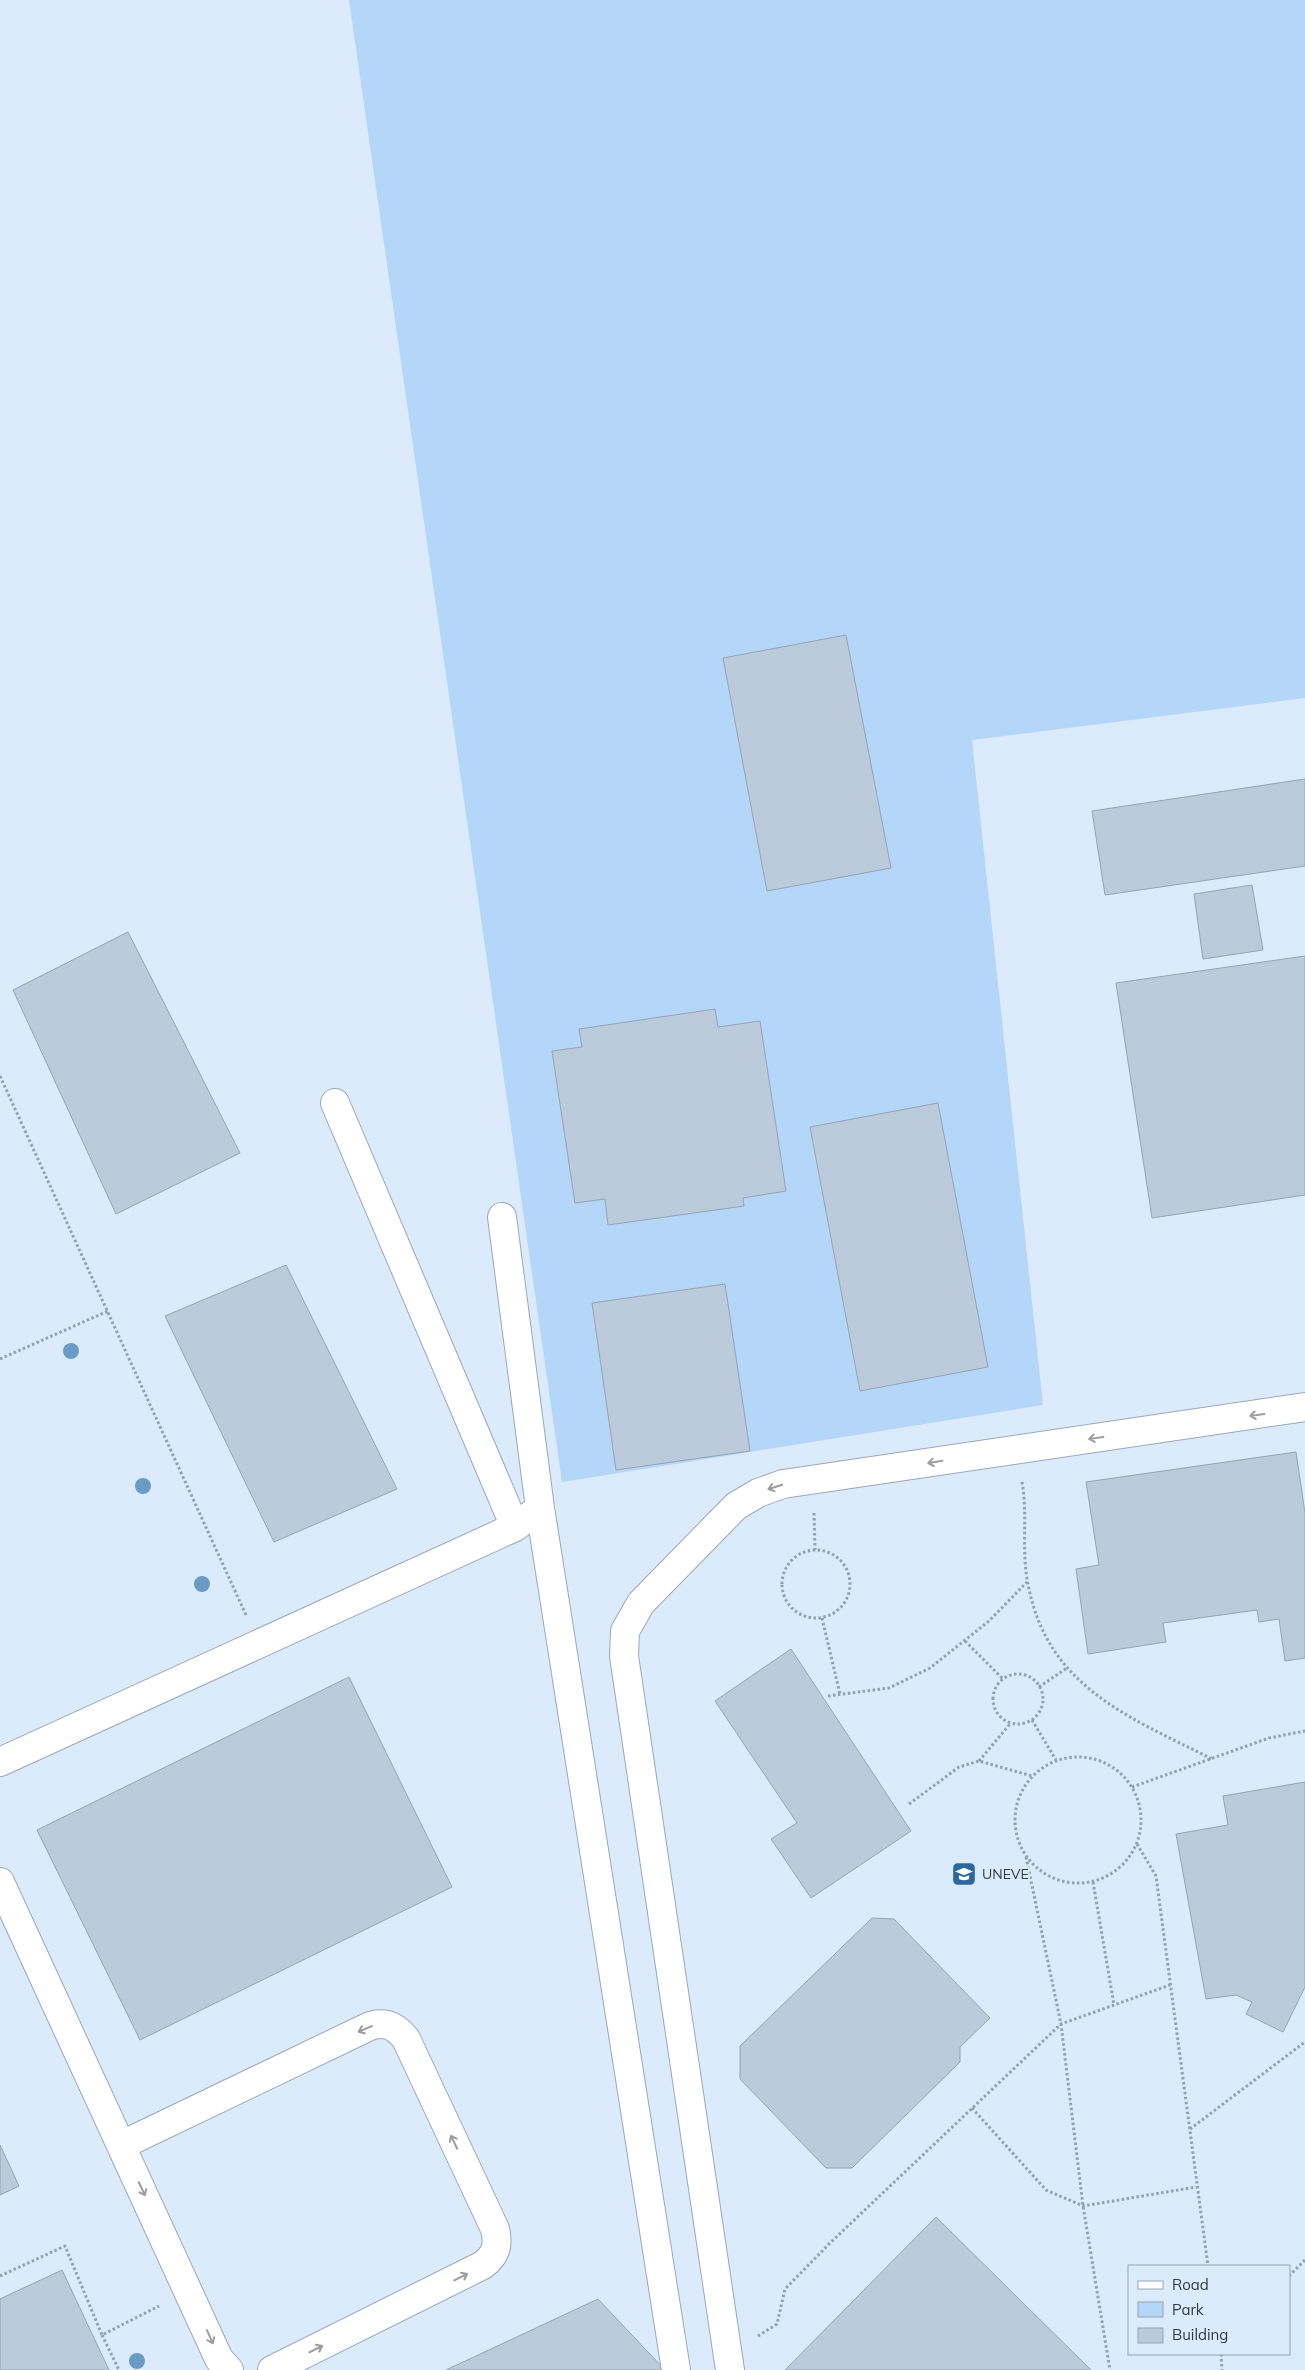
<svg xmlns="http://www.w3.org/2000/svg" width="1305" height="2370" font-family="Mulish,sans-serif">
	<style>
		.green { fill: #b3d6f9 }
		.building { fill: #bbcbdc; stroke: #95a4b4 }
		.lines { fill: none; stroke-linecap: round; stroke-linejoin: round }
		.minor-casing { stroke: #99a8b8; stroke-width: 30 }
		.path { stroke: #94a0ad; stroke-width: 3; stroke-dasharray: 2.5 2.5; stroke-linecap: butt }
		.minor { stroke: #fff; stroke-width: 28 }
		.tree { fill: #6a9bc4 }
		.oneway { stroke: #9a9ca0 }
		.labels { text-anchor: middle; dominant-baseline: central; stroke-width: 4; stroke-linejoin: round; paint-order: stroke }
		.poi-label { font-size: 14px; fill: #343a41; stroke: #dbebfc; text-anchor: start }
	</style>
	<rect width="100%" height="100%" fill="#dbebfc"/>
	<path class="green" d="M 349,0 L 1305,0 L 1305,698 L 972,740 L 1043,1405 L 562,1482 Z"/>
	<path class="building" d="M 846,635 L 891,868 L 767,891 L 723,658 Z
		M 1305,779 L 1305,866 L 1105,895 L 1092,811 Z
		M 1252,885 L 1263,950 L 1203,959 L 1194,894 Z
		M 128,932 L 240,1153 L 116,1214 L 13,990 Z
		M 1305,956 L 1305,1195 L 1152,1218 L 1116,983 Z
		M 715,1009 L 718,1027 L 760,1021 L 786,1191 L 743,1198 L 744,1206 L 608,1225 L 605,1199 L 575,1203 L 552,1051 L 582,1047 L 579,1029 Z
		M 938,1103 L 988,1367 L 860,1391 L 810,1127 Z
		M 286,1265 L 397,1489 L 274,1542 L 165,1316 Z
		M 725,1284 L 750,1451 L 616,1470 L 592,1303 Z
		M 1296,1452 L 1305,1513 L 1305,1658 L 1285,1661 L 1279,1619 L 1259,1622 L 1257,1610 L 1163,1623 L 1166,1642 L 1088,1654 L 1076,1569 L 1099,1565 L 1086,1482 Z
		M 791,1649 L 911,1831 L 811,1898 L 771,1839 L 797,1823 L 715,1701 Z
		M 349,1677 L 452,1887 L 140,2040 L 37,1830 Z
		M 1305,1782 L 1305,1987 L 1283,2032 L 1246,2014 L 1252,2002 L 1236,1995 L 1206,1999 L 1176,1834 L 1228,1825 L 1223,1796 Z
		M 872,1918 L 894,1919 L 990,2018 L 960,2047 L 960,2062 L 852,2168 L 826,2168 L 740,2079 L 740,2046 Z
		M 0,2145 L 19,2186 L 0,2195 Z
		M 936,2217 L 1091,2370 L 785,2370 Z
		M 62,2270 L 109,2370 L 0,2370 L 0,2299 Z
		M 598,2299 L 665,2370 L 446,2370 Z"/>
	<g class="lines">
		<defs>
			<path id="minor" d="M 335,1103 L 515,1527
				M 502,1217 L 540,1508
				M 0,1762 L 515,1527 L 540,1508 L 676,2370
				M 0,1882 L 219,2359 L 229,2370
				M 122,2145 L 370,2026 C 386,2021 396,2026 406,2039 L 495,2229 C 499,2245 496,2255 483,2265 L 272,2370
				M 730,2370 L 624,1656 L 625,1631 L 641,1603 L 736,1506 L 758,1493 L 783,1484 L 1305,1407"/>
		</defs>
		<use href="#minor" class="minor-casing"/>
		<path class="path" d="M 0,1076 L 246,1615
			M 0,1359 L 108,1311
			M 1022,1482 C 1028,1515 1021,1551 1028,1584 C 1047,1687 1129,1717 1212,1759
			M 814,1513 L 815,1550
			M782 1584a34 34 0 1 1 68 0a34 34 0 1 1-68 0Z
			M 822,1618 L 840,1694
			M 965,1641 L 1003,1679
			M993 1699a25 25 0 1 1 50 0a25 25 0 1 1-50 0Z
			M 1039,1687 L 1067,1668
			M 828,1696 L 889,1688 L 930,1668 L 989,1621 L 1027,1582
			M 1032,1720 L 1056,1760
			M1015 1820a63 63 0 1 1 126 0a63 63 0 1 1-126 0Z
			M 979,1761 L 1010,1724
			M 1132,1787 L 1269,1738 L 1305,1731
			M 909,1804 L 959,1767 L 979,1761 L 1032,1776
			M 1137,1844 L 1156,1876 L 1208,2266
			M 1026,1857 L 1061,2024 L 1083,2206 L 1110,2370
			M 1093,1882 L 1114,2005
			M 972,2108 L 1046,2190 L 1083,2206 L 1196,2187
			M 1190,2129 L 1305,2042
			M 0,2276 L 65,2246 L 102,2335 L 159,2306
			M 1289,2276 L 1305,2260
			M 102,2335 L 119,2370
			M 758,2336 L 777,2324 L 785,2289 L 830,2243 L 1061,2024 L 1170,1985
			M 1221,2354 L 1222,2370"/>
		<use href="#minor" class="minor"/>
	</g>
	<g class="tree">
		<circle cx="71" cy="1351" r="8"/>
		<circle cx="143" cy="1486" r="8"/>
		<circle cx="202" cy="1584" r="8"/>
		<circle cx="137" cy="2361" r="8"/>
	</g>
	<defs><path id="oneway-shaft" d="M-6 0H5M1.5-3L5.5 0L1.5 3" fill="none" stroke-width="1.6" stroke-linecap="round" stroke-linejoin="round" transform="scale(1.25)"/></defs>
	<g class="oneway">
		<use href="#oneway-shaft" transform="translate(1257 1415) rotate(172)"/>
		<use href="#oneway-shaft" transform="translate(1096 1438) rotate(172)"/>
		<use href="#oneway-shaft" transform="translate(935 1462) rotate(171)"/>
		<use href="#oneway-shaft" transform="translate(775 1487) rotate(162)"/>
		<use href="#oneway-shaft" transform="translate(365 2029) rotate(157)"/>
		<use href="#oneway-shaft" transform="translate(454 2142) rotate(-115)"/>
		<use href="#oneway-shaft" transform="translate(142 2189) rotate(65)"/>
		<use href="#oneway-shaft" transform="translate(461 2277) rotate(-27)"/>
		<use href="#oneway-shaft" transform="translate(210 2337) rotate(66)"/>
		<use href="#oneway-shaft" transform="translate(316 2349) rotate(-26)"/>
	</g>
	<defs>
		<symbol id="university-square" viewBox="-11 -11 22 22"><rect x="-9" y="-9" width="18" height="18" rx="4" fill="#2c68a0" stroke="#dbebfc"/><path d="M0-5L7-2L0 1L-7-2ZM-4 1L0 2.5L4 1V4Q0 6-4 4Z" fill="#fff"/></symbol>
	</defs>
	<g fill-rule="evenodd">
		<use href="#university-square" x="950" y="1860" width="28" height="28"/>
	</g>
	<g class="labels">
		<g class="poi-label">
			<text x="982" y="1874">UNEVE</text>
		</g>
	</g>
	<rect x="1128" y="2265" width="162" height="90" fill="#dbebfc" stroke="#98a4b1"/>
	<rect x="1138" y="2281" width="25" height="8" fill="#ffffff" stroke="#98a4b1"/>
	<text x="1172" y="2290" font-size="15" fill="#343a41">Road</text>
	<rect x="1138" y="2302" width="25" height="15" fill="#b3d6f9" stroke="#98a4b1"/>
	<text x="1172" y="2315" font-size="15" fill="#343a41">Park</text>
	<rect x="1138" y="2328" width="25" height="15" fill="#bbcbdc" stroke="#98a4b1"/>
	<text x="1172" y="2340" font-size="15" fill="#343a41">Building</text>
</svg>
